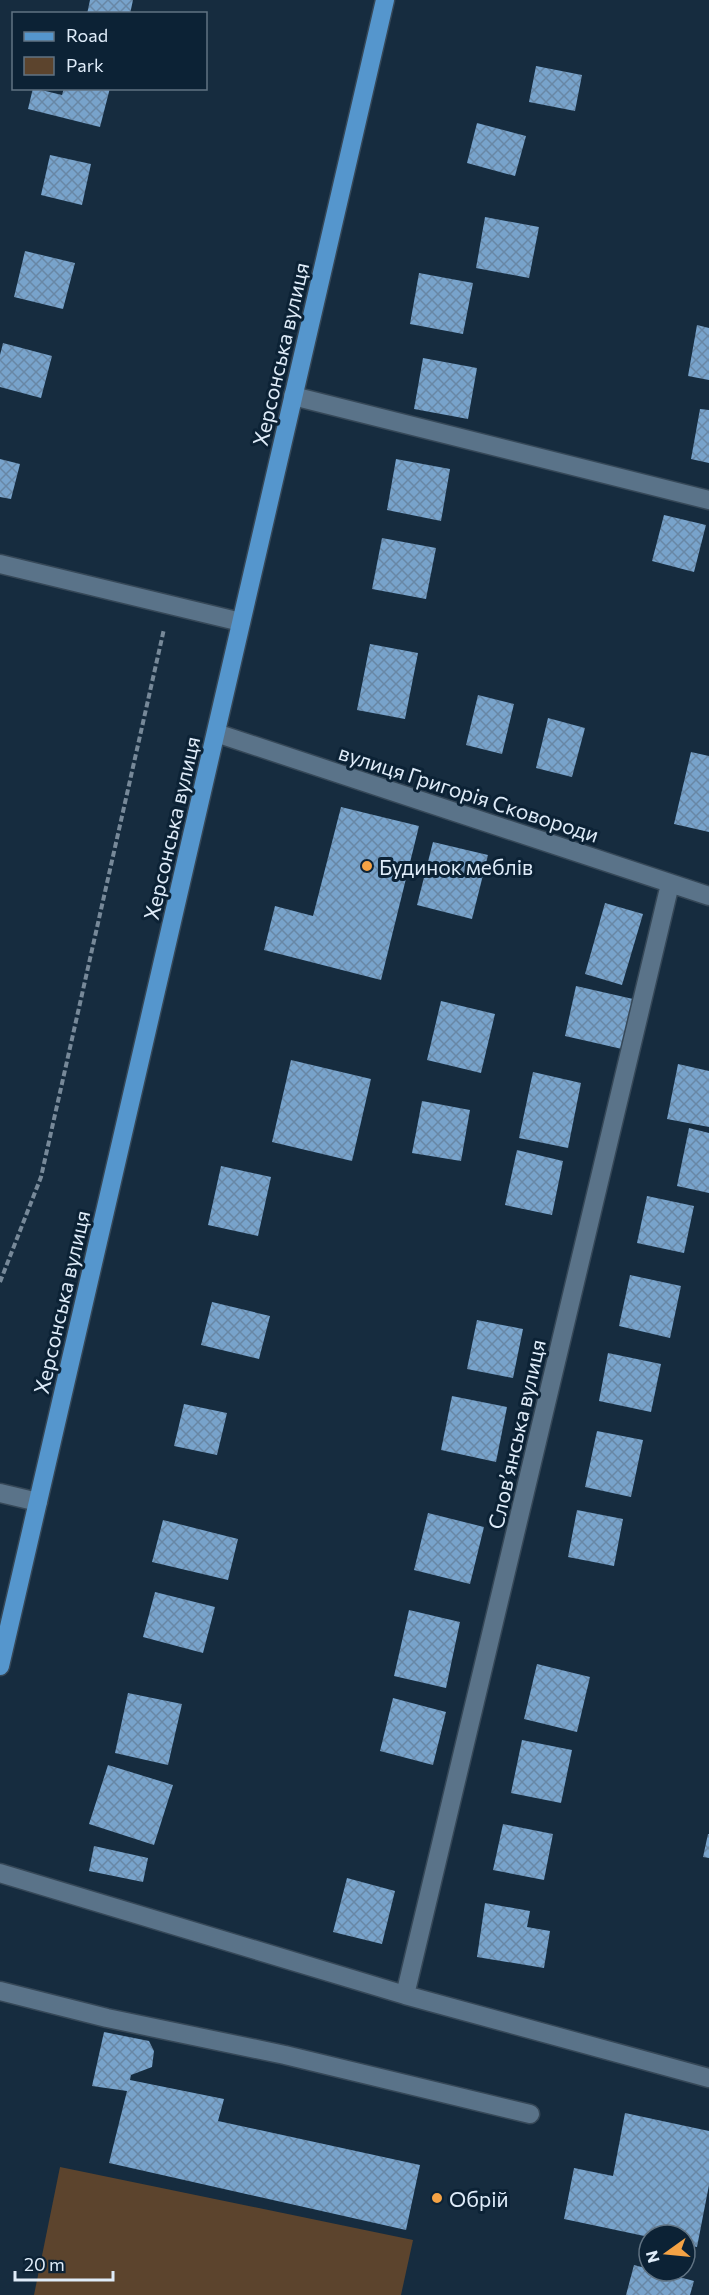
<svg xmlns="http://www.w3.org/2000/svg" width="709" height="2295" font-family="Commissioner,sans-serif">
	<style>
		.green { fill: #5c442d }
		.building { fill: url(#building-cross-hatch) }
		.lines { fill: none; stroke-linecap: round; stroke-linejoin: round }
		.minor-casing { stroke: #364858; stroke-width: 21 }
		.major-casing { stroke: #364858; stroke-width: 21 }
		.path { stroke: #778999; stroke-width: 4; stroke-dasharray: 6 3; stroke-linecap: butt }
		.minor { stroke: #5a7389; stroke-width: 18 }
		.major { stroke: #5596cd; stroke-width: 18 }
		.poi-dot { fill: #f5a345; stroke: #0c2235; stroke-width: 2 }
		.labels { text-anchor: middle; dominant-baseline: central; stroke-width: 6; stroke-linejoin: round; paint-order: stroke }
		.street-label { font-size: 21px; fill: #dfecf9; stroke: #0c2235 }
		.poi-label { font-size: 21px; fill: #dfecf9; stroke: #0c2235; text-anchor: start }
	</style>
	<defs>
		<pattern id="building-cross-hatch" width="8" height="8" patternUnits="userSpaceOnUse" patternTransform="scale(1.5)"><rect width="8" height="8" fill="#78a3cb"/><path d="M0 0l8 8M0 8l8-8" fill="none" stroke="#6887a5"/></pattern>
	</defs>
	<rect width="100%" height="100%" fill="#162c3f"/>
	<path class="green" d="M 60,2167 L 413,2240 L 401,2295 L 34,2295 Z"/>
	<path class="building" d="M 90,0 L 133,0 L 130,14 L 87,14 Z
		M 536,66 L 582,75 L 575,111 L 529,102 Z
		M 33,88 L 62,95 L 64,88 L 110,88 L 100,127 L 28,109 Z
		M 477,123 L 526,136 L 515,176 L 467,163 Z
		M 50,155 L 91,164 L 82,205 L 41,195 Z
		M 485,217 L 539,227 L 529,278 L 476,268 Z
		M 25,251 L 75,263 L 63,309 L 14,297 Z
		M 419,273 L 473,283 L 463,334 L 410,324 Z
		M 697,325 L 709,328 L 709,380 L 688,376 Z
		M 3,343 L 52,356 L 41,398 L 0,387 L 0,355 Z
		M 423,358 L 477,368 L 468,419 L 414,409 Z
		M 700,409 L 709,410 L 709,463 L 691,459 Z
		M 0,459 L 20,464 L 11,499 L 0,497 Z
		M 396,459 L 450,469 L 441,521 L 387,510 Z
		M 664,515 L 706,525 L 694,572 L 652,561 Z
		M 382,538 L 436,548 L 426,599 L 372,589 Z
		M 370,644 L 418,653 L 405,719 L 357,710 Z
		M 478,695 L 514,704 L 502,754 L 466,745 Z
		M 548,718 L 585,728 L 572,777 L 536,768 Z
		M 691,752 L 709,756 L 709,832 L 674,824 Z
		M 341,807 L 419,826 L 381,980 L 264,950 L 275,906 L 313,916 Z
		M 433,842 L 488,855 L 472,919 L 417,905 Z
		M 605,903 L 643,914 L 622,985 L 585,974 Z
		M 576,986 L 633,999 L 622,1049 L 565,1036 Z
		M 441,1001 L 495,1014 L 481,1073 L 427,1060 Z
		M 291,1060 L 371,1079 L 352,1161 L 272,1142 Z
		M 678,1064 L 709,1071 L 709,1127 L 667,1119 Z
		M 533,1072 L 581,1083 L 568,1148 L 519,1138 Z
		M 422,1101 L 470,1110 L 461,1161 L 412,1153 Z
		M 689,1128 L 709,1133 L 709,1193 L 677,1186 Z
		M 517,1150 L 563,1161 L 552,1215 L 505,1205 Z
		M 221,1166 L 271,1177 L 258,1236 L 208,1225 Z
		M 647,1196 L 694,1206 L 684,1253 L 637,1243 Z
		M 630,1275 L 681,1286 L 670,1338 L 619,1326 Z
		M 212,1302 L 270,1316 L 259,1359 L 201,1345 Z
		M 477,1320 L 523,1329 L 513,1378 L 467,1369 Z
		M 608,1353 L 661,1364 L 651,1412 L 599,1401 Z
		M 452,1396 L 507,1407 L 496,1462 L 441,1450 Z
		M 184,1404 L 227,1413 L 217,1455 L 174,1446 Z
		M 597,1431 L 643,1440 L 631,1497 L 585,1487 Z
		M 577,1510 L 623,1519 L 614,1566 L 568,1557 Z
		M 428,1513 L 484,1527 L 470,1584 L 414,1570 Z
		M 163,1520 L 238,1539 L 228,1580 L 152,1562 Z
		M 155,1592 L 215,1607 L 203,1653 L 143,1637 Z
		M 409,1610 L 460,1622 L 446,1688 L 394,1676 Z
		M 537,1664 L 590,1677 L 577,1732 L 524,1719 Z
		M 128,1693 L 182,1704 L 168,1765 L 115,1753 Z
		M 393,1698 L 446,1712 L 433,1765 L 380,1751 Z
		M 522,1740 L 572,1750 L 561,1803 L 511,1793 Z
		M 108,1765 L 173,1785 L 154,1845 L 89,1824 Z
		M 503,1824 L 553,1834 L 544,1880 L 493,1870 Z
		M 708,1834 L 709,1834 L 709,1858 L 703,1857 Z
		M 94,1846 L 148,1858 L 143,1882 L 89,1871 Z
		M 347,1878 L 395,1891 L 382,1944 L 333,1932 Z
		M 485,1903 L 530,1911 L 527,1927 L 550,1931 L 544,1968 L 477,1957 Z
		M 104,2032 L 149,2041 L 154,2051 L 152,2067 L 131,2075 L 130,2080 L 224,2099 L 218,2121 L 420,2165 L 406,2230 L 109,2163 L 127,2091 L 92,2086 Z
		M 625,2113 L 709,2131 L 709,2185 L 697,2247 L 685,2244 L 685,2235 L 649,2237 L 564,2219 L 574,2168 L 613,2176 Z
		M 634,2265 L 694,2281 L 690,2295 L 626,2295 Z"/>
	<g class="lines">
		<defs>
			<path id="minor" d="M 293,396 L 709,500
				M 0,564 L 241,622
				M 216,733 L 709,896
				M 0,1493 L 38,1502
				M 0,1873 L 405,1995 L 709,2078
				M 0,1991 L 107,2018 L 285,2055 L 530,2114
				M 405,1995 L 670,884"/>
			<path id="major" d="M 0,1666 L 385,0"/>
		</defs>
		<use href="#minor" class="minor-casing"/>
		<use href="#major" class="major-casing"/>
		<path class="path" d="M 0,1282 L 41,1177 L 164,629"/>
		<use href="#minor" class="minor"/>
		<use href="#major" class="major"/>
	</g>
	<g class="poi-dot">
		<circle cx="367" cy="866" r="6"/>
		<circle cx="437" cy="2198" r="6"/>
	</g>
	<g class="labels">
		<g class="street-label">
			<text transform="translate(280 354) rotate(-77)">Херсонська вулиця</text>
			<text transform="translate(469 793) rotate(18)">вулиця Григорія Сковороди</text>
			<text transform="translate(171 828) rotate(-77)">Херсонська вулиця</text>
			<text transform="translate(61 1302) rotate(-77)">Херсонська вулиця</text>
			<text transform="translate(516 1434) rotate(-77)">Словʼянська вулиця</text>
		</g>
		<g class="poi-label">
			<text x="379" y="866">Будинок меблів</text>
			<text x="449" y="2198">Обрій</text>
		</g>
	</g>
	<rect x="12" y="12" width="195" height="78" fill="#0c2235" stroke="#607383" stroke-width="1.5"/>
	<rect x="24" y="32" width="30" height="9" fill="#5596cd" stroke="#607383" stroke-width="1.5"/>
	<text x="66" y="42" font-size="18" fill="#dfecf9">Road</text>
	<rect x="24" y="57" width="30" height="18" fill="#5c442d" stroke="#607383" stroke-width="1.5"/>
	<text x="66" y="72" font-size="18" fill="#dfecf9">Park</text>
	<g transform="translate(667 2253) rotate(255)"><circle r="28" fill="#0c2235" stroke="#607383" stroke-width="1.5"/>
	<path d="M0-4.5L10 22L0 15L-10 22Z" fill="#f5a345"/>
	<text y="-9" font-size="16" font-weight="bold" text-anchor="middle" fill="#dfecf9">N</text>
	</g>
	<path d="M15 2271v9h98v-9" fill="none" stroke="#dfecf9" stroke-width="3"/>
	<text x="24" y="2271" font-size="18" fill="#dfecf9" stroke="#0c2235" stroke-width="4.5" paint-order="stroke">20 m</text>
</svg>
